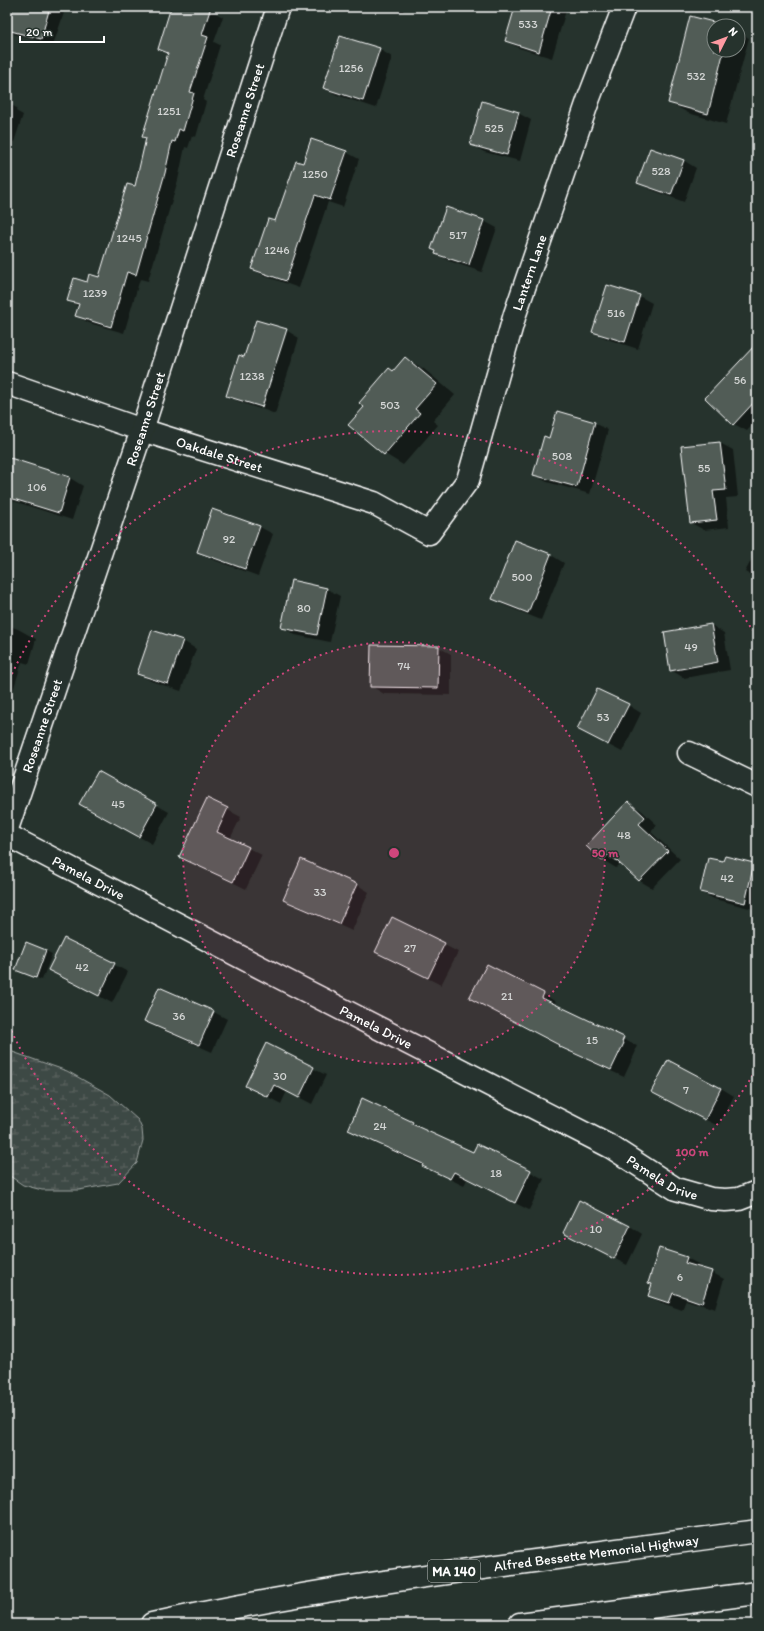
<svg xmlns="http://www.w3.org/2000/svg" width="764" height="1631" font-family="Itim,sans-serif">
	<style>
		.wetland { fill: url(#wetland-marsh); stroke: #9ea4a2 }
		.shadow { fill: #0007 }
		.building { fill: #515c57; stroke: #fff }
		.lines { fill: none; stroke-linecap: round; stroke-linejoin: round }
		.street-casing { stroke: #fff; stroke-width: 25 }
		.highway-casing { stroke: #fff; stroke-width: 25 }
		.street { stroke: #26332d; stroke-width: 22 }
		.highway { stroke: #26332d; stroke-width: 22 }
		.ring { fill: none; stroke: #ce467c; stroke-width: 2; stroke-dasharray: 2 4 }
		.labels { text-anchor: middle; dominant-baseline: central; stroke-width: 3; stroke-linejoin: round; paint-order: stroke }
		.number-label { font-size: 12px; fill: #d4d6d5 }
		.shield { fill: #26332d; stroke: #bec2c0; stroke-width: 1 }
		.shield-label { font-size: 13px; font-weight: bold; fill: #fff }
		.street-label { font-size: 14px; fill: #fff; stroke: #26332d }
		.centre { fill: #ce467c; stroke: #26332d; stroke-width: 2 }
		.ring-label { font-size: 12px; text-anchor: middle; font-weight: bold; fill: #ce467c; stroke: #26332d; stroke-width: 3; stroke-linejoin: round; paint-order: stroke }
	</style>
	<defs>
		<pattern id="wetland-marsh" width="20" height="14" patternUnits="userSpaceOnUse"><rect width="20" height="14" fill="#3e4944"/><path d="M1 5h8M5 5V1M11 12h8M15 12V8" fill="none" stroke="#5b6460"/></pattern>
	</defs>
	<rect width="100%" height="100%" fill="#26332d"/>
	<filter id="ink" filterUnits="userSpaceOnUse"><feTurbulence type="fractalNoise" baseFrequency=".025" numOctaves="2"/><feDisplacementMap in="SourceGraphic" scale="8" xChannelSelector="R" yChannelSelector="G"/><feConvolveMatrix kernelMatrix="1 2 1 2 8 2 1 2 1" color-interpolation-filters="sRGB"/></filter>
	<g filter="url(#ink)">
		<path class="wetland" d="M 7,1050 L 67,1071 L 110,1095 L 138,1120 L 142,1129 L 143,1140 L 137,1163 L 118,1183 L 79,1190 L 42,1190 L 23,1185 L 7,1174 Z"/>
		<path class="shadow" d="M 8,7 L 66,7 L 53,45 L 14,34 L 7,30 Z
			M 172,7 L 202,7 L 210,10 L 223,17 L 214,42 L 220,45 L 203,100 L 206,102 L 196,137 L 192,136 L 188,148 L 185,147 L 178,180 L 148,281 L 140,279 L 124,333 L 89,323 L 76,316 L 79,307 L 68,300 L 87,283 L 100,279 L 135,187 L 147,139 L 143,136 L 168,54 L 159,49 Z
			M 387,7 L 404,7 L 403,12 Z
			M 516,7 L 567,7 L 552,58 L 519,48 L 506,41 Z
			M 691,17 L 725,26 L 714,26 L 714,50 L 738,50 L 738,32 L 749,38 L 726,124 L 688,113 L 669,102 Z
			M 379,49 L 392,57 L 376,108 L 337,95 L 324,88 Z
			M 7,103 L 17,108 L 16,111 L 23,115 L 11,151 L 7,150 Z
			M 518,113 L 531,120 L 520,161 L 484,152 L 471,144 Z
			M 346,152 L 359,159 L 343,207 L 328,202 L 299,288 L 265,276 L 252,269 L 304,164 Z
			M 683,160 L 696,168 L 684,202 L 652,190 L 639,183 Z
			M 446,208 L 484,221 L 497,228 L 482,272 L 449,261 L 436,254 Z
			M 639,296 L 652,303 L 638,349 L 607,339 L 594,331 Z
			M 286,330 L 299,338 L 275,414 L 262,409 L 287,332 L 285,332 L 260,409 L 240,402 L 227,395 L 245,358 Z
			M 405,358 L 424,369 L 455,395 L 433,421 L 438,425 L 403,465 L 385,454 L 394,372 Z
			M 757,360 L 757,420 L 747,431 L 734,424 Z
			M 557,412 L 595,423 L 608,430 L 590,494 L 547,482 L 534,475 L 549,439 Z
			M 720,443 L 733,450 L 738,497 L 726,498 L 729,527 L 704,530 L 691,523 Z
			M 7,458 L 70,478 L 83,486 L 72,520 L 7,499 Z
			M 213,510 L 260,527 L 273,534 L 258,576 L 211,559 L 198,552 Z
			M 516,542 L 551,555 L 564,563 L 541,620 L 506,606 L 493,598 Z
			M 757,549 L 757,579 L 745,572 Z
			M 327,589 L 340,596 L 330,642 L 295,635 L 283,627 Z
			M 7,625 L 18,629 L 36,639 L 29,664 L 22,662 L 7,710 Z
			M 711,625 L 724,633 L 730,670 L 684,678 L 671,670 Z
			M 152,631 L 183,641 L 196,649 L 181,691 L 151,681 L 138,673 Z
			M 438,647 L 451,654 L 451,695 L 384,694 L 371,686 Z
			M 628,705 L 641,713 L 622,752 L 578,729 Z
			M 7,710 L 12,713 L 7,729 Z
			M 98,772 L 169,812 L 152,844 L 80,804 Z
			M 207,799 L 241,817 L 230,839 L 262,855 L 246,889 L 180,856 Z
			M 628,803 L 641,810 L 657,825 L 651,832 L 680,859 L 652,888 L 640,881 L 621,863 L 616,868 L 603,860 L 588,846 Z
			M 753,864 L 757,866 L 757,910 L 714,899 L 701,892 Z
			M 356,884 L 369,892 L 352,931 L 298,907 L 285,900 Z
			M 392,918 L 458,952 L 441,985 L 389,959 Z
			M 65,939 L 128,972 L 112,1003 L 49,970 Z
			M 46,951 L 52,954 L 42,980 L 16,970 Z
			M 159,988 L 214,1012 L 227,1019 L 212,1052 L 158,1028 L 145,1021 Z
			M 543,994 L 556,1002 L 554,1005 L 637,1046 L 635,1050 L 636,1051 L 624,1077 L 572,1053 L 483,1005 Z
			M 266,1045 L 326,1075 L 312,1104 L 287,1091 L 281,1104 L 246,1085 Z
			M 721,1088 L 734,1096 L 718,1126 L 665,1099 Z
			M 363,1100 L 474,1154 L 478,1145 L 544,1179 L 529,1210 L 467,1179 L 464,1186 L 349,1130 Z
			M 630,1226 L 642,1234 L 627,1265 L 564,1233 Z
			M 687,1258 L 700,1265 L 699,1268 L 711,1272 L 724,1279 L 715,1309 L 686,1300 L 682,1310 L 662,1303 L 650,1296 Z"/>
		<path class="building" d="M 7,7 L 50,7 L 41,39 L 7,30 Z
			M 171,7 L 211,7 L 202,35 L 208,37 L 190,92 L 194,93 L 183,131 L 179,129 L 175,142 L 172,141 L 165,173 L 136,275 L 127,272 L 111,327 L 75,316 L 79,304 L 67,301 L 74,278 L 87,282 L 89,274 L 99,277 L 127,184 L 135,186 L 146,138 L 142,137 L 168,53 L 158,49 Z
			M 515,7 L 552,7 L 539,52 L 505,41 Z
			M 690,16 L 729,26 L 714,26 L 714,50 L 724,50 L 708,114 L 668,103 Z
			M 340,36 L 380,48 L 363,101 L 323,88 Z
			M 482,101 L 519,112 L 507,155 L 470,145 Z
			M 311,139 L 347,151 L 330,200 L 315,195 L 286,281 L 251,269 L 268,219 L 275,221 L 296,161 L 303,163 Z
			M 650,148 L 684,160 L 671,195 L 637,183 Z
			M 446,207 L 484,220 L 469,265 L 435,254 L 436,251 L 431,249 Z
			M 607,285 L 640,295 L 625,342 L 592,332 Z
			M 256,320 L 287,329 L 262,407 L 226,396 L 239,355 L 244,357 Z
			M 757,343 L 757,399 L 733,425 L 705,398 Z
			M 405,357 L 437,384 L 415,409 L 420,413 L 384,455 L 348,425 L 364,407 L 359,403 L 389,368 L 393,371 Z
			M 557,411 L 595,422 L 577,487 L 533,475 L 544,436 L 549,438 Z
			M 720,442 L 726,490 L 713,491 L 717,520 L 690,523 L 681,446 Z
			M 7,457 L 70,477 L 59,513 L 7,497 Z
			M 212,509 L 260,526 L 245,569 L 197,552 Z
			M 515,540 L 551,554 L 528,613 L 492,599 Z
			M 291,580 L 327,588 L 317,635 L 281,628 Z
			M 711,624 L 718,662 L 670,671 L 664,632 Z
			M 152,630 L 183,640 L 168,684 L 137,674 Z
			M 371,645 L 439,646 L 438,688 L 370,687 Z
			M 597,689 L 629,704 L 608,745 L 577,729 Z
			M 98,771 L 157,804 L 139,837 L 79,804 Z
			M 207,798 L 228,808 L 217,832 L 249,847 L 233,882 L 179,857 Z
			M 628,801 L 645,817 L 639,824 L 668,851 L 639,881 L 609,854 L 602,861 L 586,846 Z
			M 725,856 L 754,863 L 745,903 L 700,892 L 708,858 L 723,861 Z
			M 301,859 L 357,884 L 339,924 L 283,900 Z
			M 392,917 L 445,943 L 428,978 L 375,952 Z
			M 64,938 L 115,963 L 99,996 L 48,970 Z
			M 26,942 L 46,950 L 36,978 L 15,970 Z
			M 487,964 L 544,993 L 542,998 L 624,1037 L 622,1042 L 624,1043 L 611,1070 L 558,1046 L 559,1045 L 469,998 Z
			M 159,987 L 214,1011 L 199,1045 L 144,1021 Z
			M 266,1043 L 314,1067 L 299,1098 L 274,1085 L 268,1097 L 245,1086 Z
			M 668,1060 L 721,1088 L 705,1120 L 651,1092 Z
			M 362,1098 L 413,1122 L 412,1124 L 473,1152 L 477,1144 L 531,1170 L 515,1203 L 454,1172 L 450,1179 L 422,1166 L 423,1164 L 348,1130 Z
			M 579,1200 L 630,1226 L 614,1259 L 563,1233 Z
			M 659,1248 L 687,1257 L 685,1263 L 712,1271 L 702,1303 L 673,1293 L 669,1303 L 648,1296 L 652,1284 L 648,1283 Z"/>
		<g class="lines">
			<defs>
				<g id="street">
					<path id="s1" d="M 7,383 L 142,430 L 374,503 L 429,533 L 468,480 L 515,314 L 589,98 L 624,7"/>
					<path d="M 689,753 L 757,786"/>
					<path id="s2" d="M 7,829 L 142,430 L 278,7"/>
					<path id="s3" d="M 7,835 L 279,977 L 611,1147 L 676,1189 L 711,1199 L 725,1200 L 739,1199 L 757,1192"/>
				</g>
				<g id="highway">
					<path id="s4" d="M 152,1624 C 352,1580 555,1560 757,1531"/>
					<path d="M 520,1624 L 757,1593"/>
				</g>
			</defs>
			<use href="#street" class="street-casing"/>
			<use href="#highway" class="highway-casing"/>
			<use href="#street" class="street"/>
			<use href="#highway" class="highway"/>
		</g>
	</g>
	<circle cx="394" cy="853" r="211" fill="#ce467c" fill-opacity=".12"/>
	<g class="ring">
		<circle cx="394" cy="853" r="211"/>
		<path d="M756 1070A422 422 0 0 1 7 1021M7 685A422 422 0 0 1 756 636"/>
	</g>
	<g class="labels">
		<g class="number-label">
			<text x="528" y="24">533</text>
			<text x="351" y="68">1256</text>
			<text x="696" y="76">532</text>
			<text x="169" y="111">1251</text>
			<text x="494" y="128">525</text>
			<text x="661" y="171">528</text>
			<text x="315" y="174">1250</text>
			<text x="458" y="235">517</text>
			<text x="129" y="238">1245</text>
			<text x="277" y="250">1246</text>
			<text x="95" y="293">1239</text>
			<text x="616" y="313">516</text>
			<text x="252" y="376">1238</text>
			<text x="740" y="380">56</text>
			<text x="390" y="405">503</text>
			<text x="562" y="456">508</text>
			<text x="704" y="468">55</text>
			<text x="37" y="487">106</text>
			<text x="229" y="539">92</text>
			<text x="522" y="577">500</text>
			<text x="304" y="608">80</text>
			<text x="691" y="647">49</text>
			<text x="404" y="666">74</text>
			<text x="603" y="717">53</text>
			<text x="118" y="804">45</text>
			<text x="624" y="835">48</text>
			<text x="727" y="878">42</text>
			<text x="320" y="892">33</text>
			<text x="410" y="948">27</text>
			<text x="82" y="967">42</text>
			<text x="507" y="996">21</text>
			<text x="179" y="1016">36</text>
			<text x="592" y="1040">15</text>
			<text x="280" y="1076">30</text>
			<text x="686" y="1090">7</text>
			<text x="380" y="1126">24</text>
			<text x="496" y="1173">18</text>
			<text x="596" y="1229">10</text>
			<text x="680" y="1277">6</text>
		</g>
		<rect class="shield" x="428" y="1560" width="52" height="22" rx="3"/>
		<g class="shield-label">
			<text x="454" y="1571">MA 140</text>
		</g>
		<g class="street-label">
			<text stroke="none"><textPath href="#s2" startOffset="757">Roseanne Street</textPath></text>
			<text stroke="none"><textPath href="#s1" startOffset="731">Lantern Lane</textPath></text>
			<text stroke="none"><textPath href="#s2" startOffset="433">Roseanne Street</textPath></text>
			<text stroke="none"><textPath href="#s1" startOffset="224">Oakdale Street</textPath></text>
			<text stroke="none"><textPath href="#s2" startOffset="109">Roseanne Street</textPath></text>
			<text stroke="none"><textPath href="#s3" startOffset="92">Pamela Drive</textPath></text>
			<text stroke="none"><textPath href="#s3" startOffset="416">Pamela Drive</textPath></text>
			<text stroke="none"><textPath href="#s3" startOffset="740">Pamela Drive</textPath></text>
			<text stroke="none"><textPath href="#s4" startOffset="450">Alfred Bessette Memorial Highway</textPath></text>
		</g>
	</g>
	<circle cx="394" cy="853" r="6" class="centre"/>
	<g class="ring-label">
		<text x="605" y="857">50 m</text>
		<text x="692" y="1156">100 m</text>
	</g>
	<rect width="764" height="1631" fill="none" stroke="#26332d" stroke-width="24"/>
	<rect x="12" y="12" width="740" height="1607" fill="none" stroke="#fff" stroke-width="1.5" filter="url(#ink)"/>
	<g transform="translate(726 38) rotate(48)"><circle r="19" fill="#26332d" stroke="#7d8581"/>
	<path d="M0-3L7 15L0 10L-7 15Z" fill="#ff9aa2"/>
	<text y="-6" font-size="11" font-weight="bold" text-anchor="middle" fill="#ffffff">N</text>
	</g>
	<path d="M20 36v6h84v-6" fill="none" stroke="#ffffff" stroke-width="2"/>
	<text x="26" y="36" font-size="12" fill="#ffffff" stroke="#26332d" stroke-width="3" paint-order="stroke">20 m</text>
</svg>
